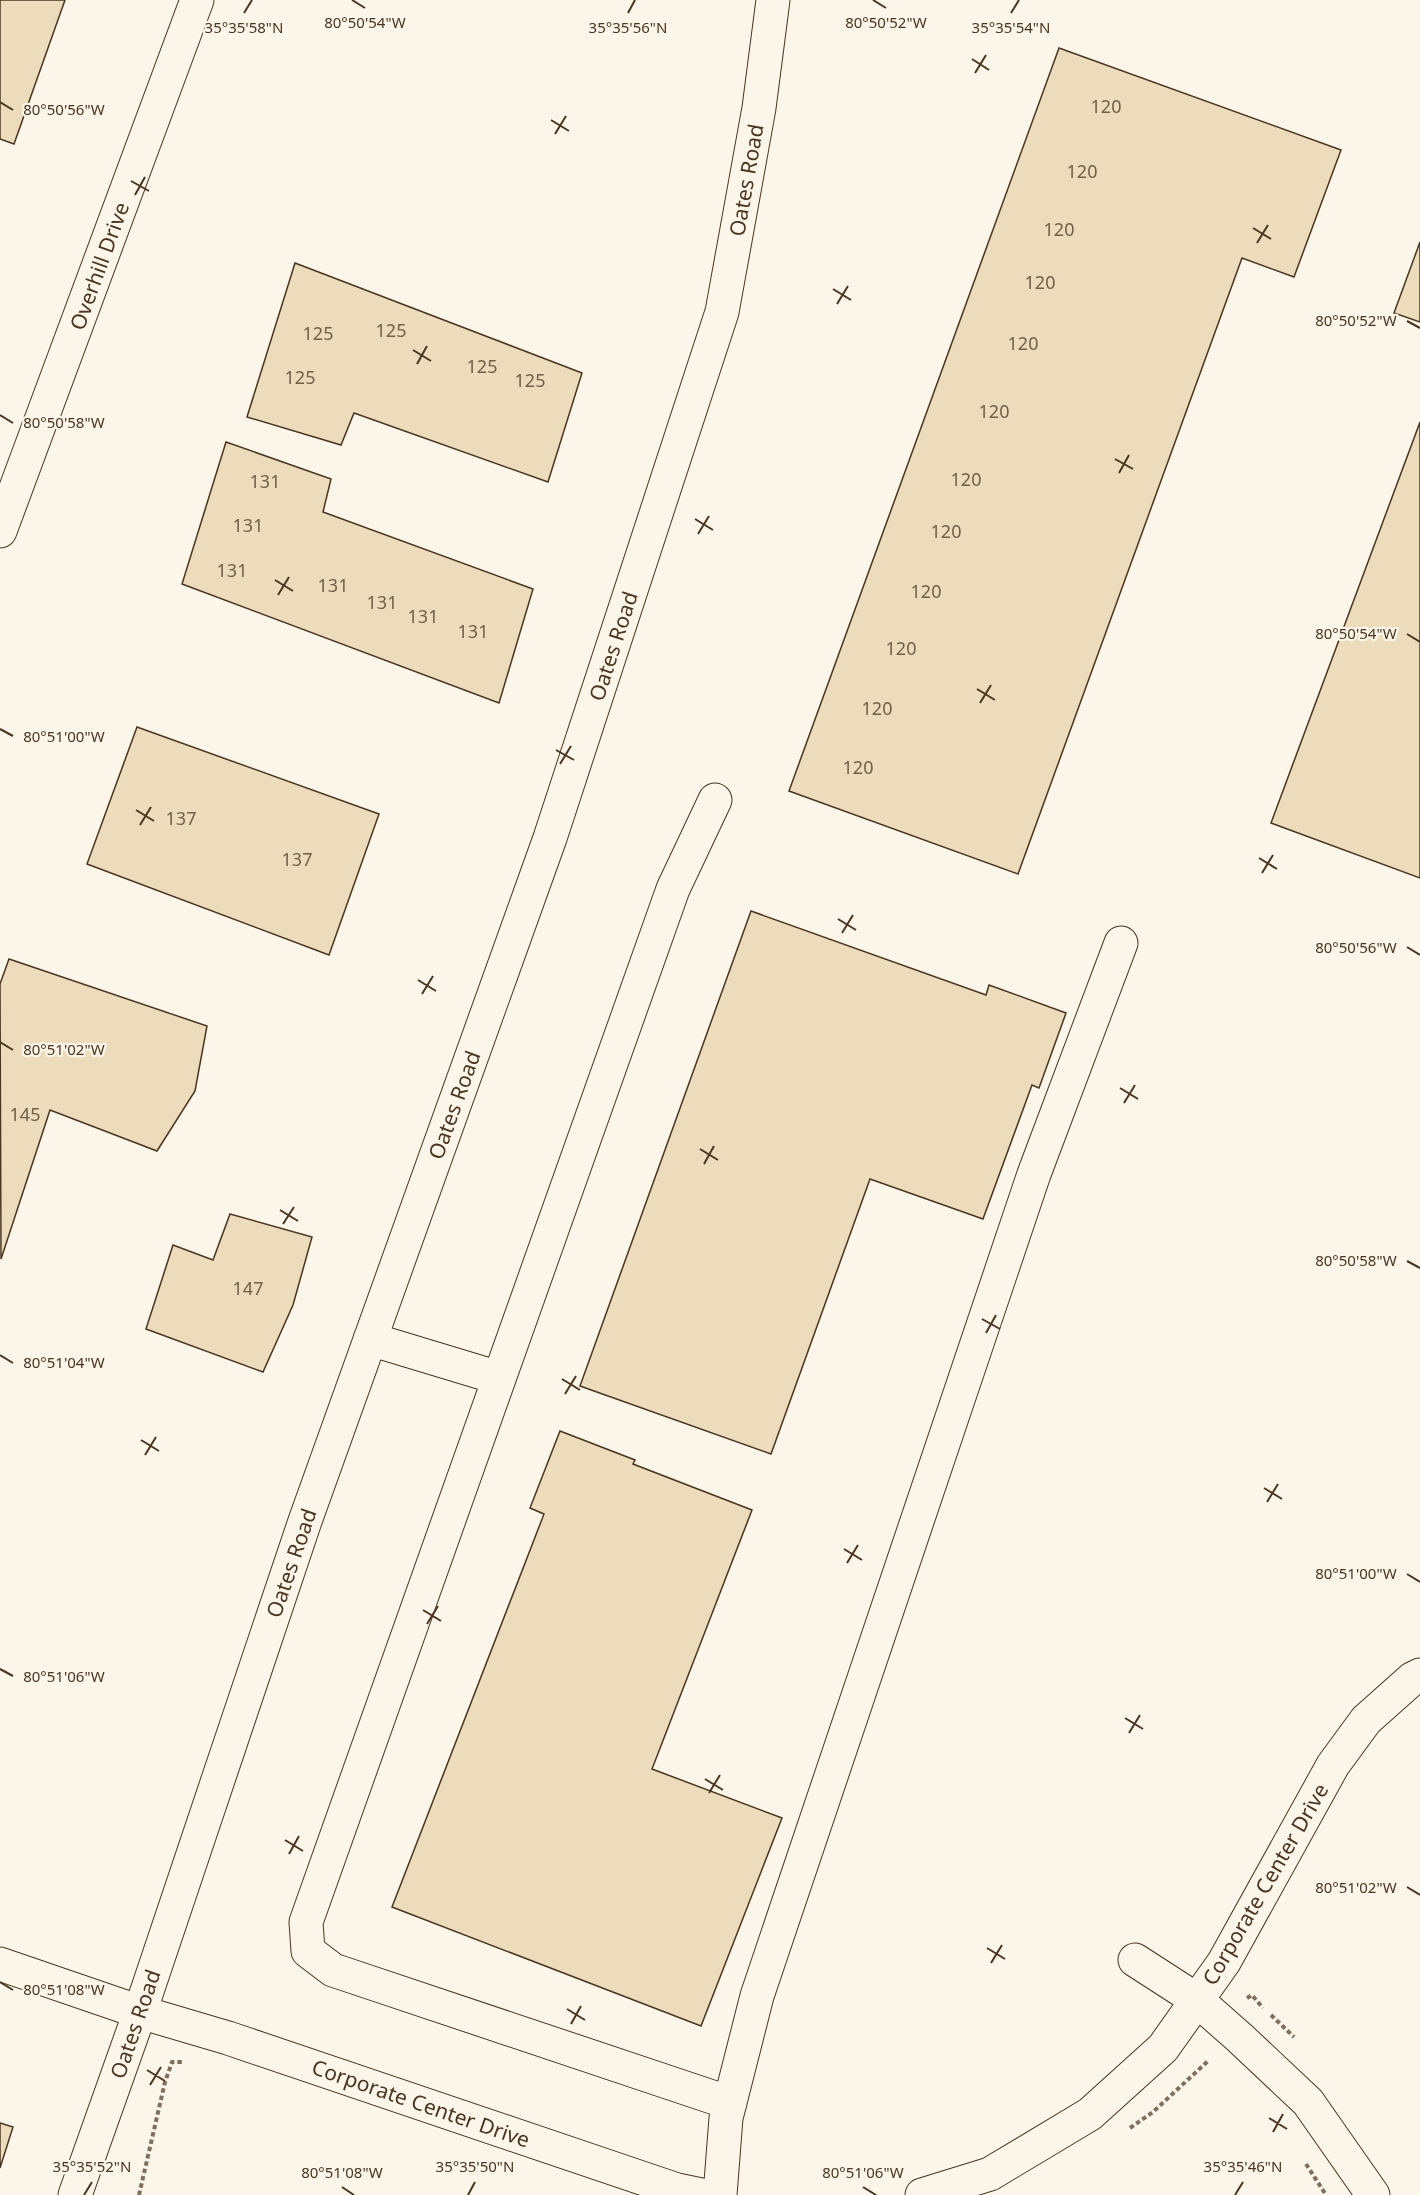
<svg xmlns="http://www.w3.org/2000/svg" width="1420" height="2195" font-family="'Noto Sans',sans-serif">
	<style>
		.building { fill: #ecdcbc; stroke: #4a3520; stroke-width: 1.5 }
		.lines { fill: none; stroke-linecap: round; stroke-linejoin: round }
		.minor-casing { stroke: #4a3520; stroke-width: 35 }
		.path { stroke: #7f6f5c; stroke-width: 4; stroke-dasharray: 4.5 3; stroke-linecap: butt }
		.minor { stroke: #fbf6e9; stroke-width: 33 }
		.ticks { fill: none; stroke: #4a3520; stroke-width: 2 }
		.labels { text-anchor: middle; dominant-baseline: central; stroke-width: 4.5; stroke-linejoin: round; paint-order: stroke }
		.number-label { font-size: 18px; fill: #725f47 }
		.street-label { font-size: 21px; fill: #4a3520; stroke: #fbf6e9 }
		.ticks-label { font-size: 15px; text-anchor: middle; fill: #4a3520; stroke: #fbf6e9; stroke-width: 4.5; stroke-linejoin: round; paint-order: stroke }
	</style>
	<rect width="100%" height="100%" fill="#fbf6e9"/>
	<path class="building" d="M 0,0 L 65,0 L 14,144 L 0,139 Z
		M 1059,48 L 1341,150 L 1294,277 L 1242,258 L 1018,874 L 789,791 Z
		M 1420,242 L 1420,322 L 1394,313 Z
		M 295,263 L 582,373 L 548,482 L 354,413 L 341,445 L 247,417 Z
		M 1420,422 L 1420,878 L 1271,823 Z
		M 226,442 L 331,479 L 323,512 L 533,589 L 499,703 L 182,584 Z
		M 137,727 L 379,814 L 329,955 L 87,864 Z
		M 751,911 L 986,995 L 989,985 L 1066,1013 L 1039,1088 L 1032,1085 L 983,1219 L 870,1179 L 771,1454 L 580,1386 Z
		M 9,959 L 207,1026 L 195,1091 L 157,1151 L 50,1110 L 1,1259 L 0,984 Z
		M 230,1214 L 312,1237 L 293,1305 L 263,1372 L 146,1329 L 173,1245 L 213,1260 Z
		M 560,1431 L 635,1460 L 633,1464 L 752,1510 L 652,1769 L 782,1818 L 701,2026 L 392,1907 L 544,1514 L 530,1508 Z
		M 0,2123 L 13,2127 L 0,2168 Z"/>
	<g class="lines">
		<defs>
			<path id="minor" d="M 0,531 L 197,0
				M 715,800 L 673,889 L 306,1922 L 308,1951 L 333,1970 L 730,2103
				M 370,1339 L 499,1378
				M 1135,1960 L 1197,2000 L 1240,2038 L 1308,2102 L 1373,2195
				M 0,1964 L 140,2012 L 228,2038 L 677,2190 L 701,2195
				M 75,2195 L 140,2012 L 305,1521 L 550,838 L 722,312 L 759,108 L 773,0
				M 720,2195 L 726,2118 L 757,1996 L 1034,1174 L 1121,943
				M 922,2195 L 990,2174 L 1090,2114 L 1163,2048 L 1224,1962 L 1333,1765 L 1366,1720 L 1412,1679 L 1420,1675"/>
		</defs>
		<use href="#minor" class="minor-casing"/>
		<path class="path" d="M 1247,1998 L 1252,1995 L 1263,2008
			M 1271,2015 L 1294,2037
			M 1130,2128 L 1153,2112 L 1208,2061
			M 1306,2164 L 1326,2195
			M 139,2195 L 165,2082 L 172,2062 L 182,2062"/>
		<use href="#minor" class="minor"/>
	</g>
	<path class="ticks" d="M 352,0 L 365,8M 873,0 L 886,8M 244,13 L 252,0M 628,13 L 635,0M 1011,13 L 1019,0M 972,59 L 989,70M 975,73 L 986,55M 0,102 L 13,110M 551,120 L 569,131M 555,134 L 566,116M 131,181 L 149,191M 135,195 L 145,177M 1253,228 L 1271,239M 1257,243 L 1268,225M 833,289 L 851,300M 837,304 L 848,286M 1407,321 L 1420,328M 413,350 L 431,361M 417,364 L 427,346M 0,415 L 13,423M 1115,459 L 1133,469M 1119,473 L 1129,455M 695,519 L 713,530M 698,534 L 709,516M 275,580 L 293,591M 278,595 L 289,577M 1407,634 L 1420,642M 977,689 L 995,700M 980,703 L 991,685M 0,729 L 13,736M 556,750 L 574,760M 560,764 L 571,746M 136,810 L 154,821M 140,825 L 151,807M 1259,858 L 1277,869M 1262,873 L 1273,855M 838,919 L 856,930M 842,933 L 853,915M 1407,947 L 1420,955M 418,980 L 436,991M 422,994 L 433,976M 0,1042 L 13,1050M 1120,1088 L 1138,1099M 1124,1103 L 1135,1085M 700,1149 L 718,1160M 704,1164 L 714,1146M 280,1210 L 298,1221M 283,1224 L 294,1207M 1407,1261 L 1420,1268M 982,1319 L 1000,1329M 986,1333 L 996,1315M 0,1355 L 13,1363M 562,1379 L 580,1390M 565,1394 L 576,1376M 141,1440 L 159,1451M 145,1455 L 156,1437M 1264,1488 L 1282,1499M 1267,1502 L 1278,1484M 844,1549 L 862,1560M 847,1563 L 858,1545M 1407,1574 L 1420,1582M 423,1610 L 441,1621M 427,1624 L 438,1606M 0,1669 L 13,1676M 1125,1718 L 1143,1729M 1129,1733 L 1140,1715M 705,1779 L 723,1790M 709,1793 L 720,1775M 285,1840 L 303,1851M 289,1854 L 299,1836M 1407,1887 L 1420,1895M 987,1948 L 1005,1959M 991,1963 L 1002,1945M 0,1982 L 13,1990M 567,2009 L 585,2020M 571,2024 L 581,2006M 147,2070 L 165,2081M 150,2085 L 161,2067M 1269,2118 L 1287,2129M 1273,2132 L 1283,2114M 342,2187 L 354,2195M 863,2187 L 876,2195M 84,2195 L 92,2182M 468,2195 L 475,2182M 1235,2195 L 1243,2182"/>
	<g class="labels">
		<g class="number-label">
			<text x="1106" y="106">120</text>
			<text x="1082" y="171">120</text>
			<text x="1059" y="229">120</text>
			<text x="1040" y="282">120</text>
			<text x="391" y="330">125</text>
			<text x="318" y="333">125</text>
			<text x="1023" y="343">120</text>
			<text x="482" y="366">125</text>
			<text x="300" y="377">125</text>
			<text x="530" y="380">125</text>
			<text x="994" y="411">120</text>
			<text x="966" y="479">120</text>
			<text x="265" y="481">131</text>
			<text x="248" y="525">131</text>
			<text x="946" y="531">120</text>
			<text x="232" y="570">131</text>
			<text x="333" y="585">131</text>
			<text x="926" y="591">120</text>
			<text x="382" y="602">131</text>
			<text x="423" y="616">131</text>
			<text x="473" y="631">131</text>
			<text x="901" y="648">120</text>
			<text x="877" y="708">120</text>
			<text x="858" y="767">120</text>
			<text x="181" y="818">137</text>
			<text x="297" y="859">137</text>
			<text x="25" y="1114">145</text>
			<text x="248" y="1288">147</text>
		</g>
		<g class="street-label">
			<text transform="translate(746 180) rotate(-80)">Oates Road</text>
			<text transform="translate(99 266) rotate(-70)">Overhill Drive</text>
			<text transform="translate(613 646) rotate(-72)">Oates Road</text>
			<text transform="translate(454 1105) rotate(-70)">Oates Road</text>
			<text transform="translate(291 1563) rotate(-71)">Oates Road</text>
			<text transform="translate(1265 1884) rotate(-60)">Corporate Center Drive</text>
			<text transform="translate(135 2024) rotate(-71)">Oates Road</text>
			<text transform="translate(421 2103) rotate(19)">Corporate Center Drive</text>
		</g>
	</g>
	<g class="ticks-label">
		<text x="365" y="28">80°50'54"W</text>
		<text x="886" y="28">80°50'52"W</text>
		<text x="628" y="33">35°35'56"N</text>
		<text x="244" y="33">35°35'58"N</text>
		<text x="1011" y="33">35°35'54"N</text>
		<text x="64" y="115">80°50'56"W</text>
		<text x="1356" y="326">80°50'52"W</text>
		<text x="64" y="428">80°50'58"W</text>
		<text x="1356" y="639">80°50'54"W</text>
		<text x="64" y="742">80°51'00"W</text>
		<text x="1356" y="953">80°50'56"W</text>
		<text x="64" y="1055">80°51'02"W</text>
		<text x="1356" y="1266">80°50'58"W</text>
		<text x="64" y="1368">80°51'04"W</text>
		<text x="1356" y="1579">80°51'00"W</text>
		<text x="64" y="1682">80°51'06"W</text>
		<text x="1356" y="1893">80°51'02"W</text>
		<text x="64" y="1995">80°51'08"W</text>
		<text x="92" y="2172">35°35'52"N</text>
		<text x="475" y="2172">35°35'50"N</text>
		<text x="1243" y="2172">35°35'46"N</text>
		<text x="342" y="2178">80°51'08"W</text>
		<text x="863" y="2178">80°51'06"W</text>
	</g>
</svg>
